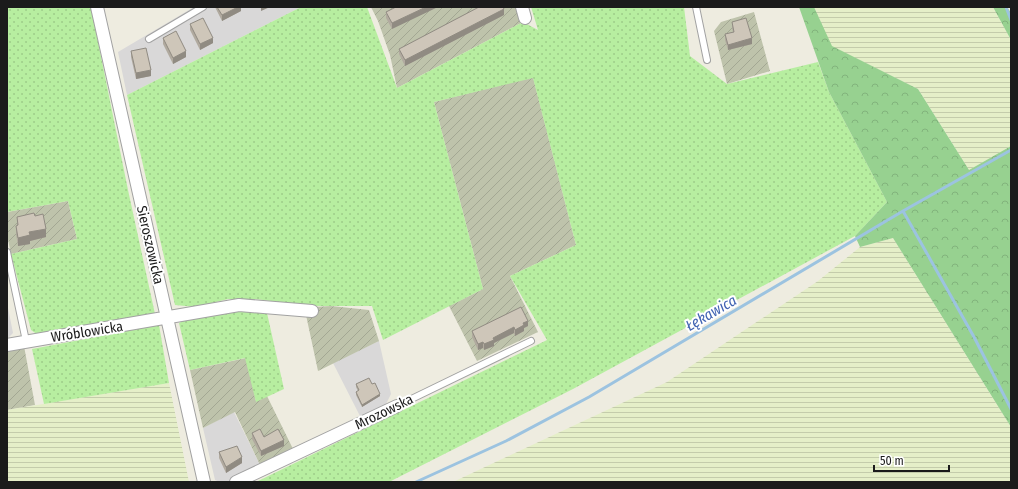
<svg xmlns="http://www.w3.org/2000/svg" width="1018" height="489" font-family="'Fira Sans Condensed',sans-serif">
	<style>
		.residential { fill: #d9d8d8 }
		.construction { fill: url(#construction-furrows) }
		.farmland { fill: url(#farmland-rules) }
		.grass { fill: url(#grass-dots) }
		.forest { fill: url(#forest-crowns) }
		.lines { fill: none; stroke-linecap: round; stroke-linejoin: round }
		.stream { stroke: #9cc3e0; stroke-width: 3 }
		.lane-casing { stroke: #a2a2a2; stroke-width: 8 }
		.street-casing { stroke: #a2a2a2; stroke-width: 14 }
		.lane { stroke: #fff; stroke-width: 6 }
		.street { stroke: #fff; stroke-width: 12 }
		.wall { fill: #b1aa9f }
		.shaded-wall { fill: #908b82 }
		.building { fill: #cec6b9; stroke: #908b82 }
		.labels { text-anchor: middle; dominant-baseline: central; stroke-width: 4; stroke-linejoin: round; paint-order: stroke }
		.street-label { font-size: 14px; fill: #1b1b1b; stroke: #fff }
		.water-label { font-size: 15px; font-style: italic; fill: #4163b2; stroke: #fff }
	</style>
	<defs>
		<pattern id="construction-furrows" width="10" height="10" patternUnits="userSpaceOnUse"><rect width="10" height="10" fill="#bec3ab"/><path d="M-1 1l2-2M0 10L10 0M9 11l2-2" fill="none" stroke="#a3a793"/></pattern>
		<pattern id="farmland-rules" width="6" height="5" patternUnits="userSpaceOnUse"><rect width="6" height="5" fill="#e5efc8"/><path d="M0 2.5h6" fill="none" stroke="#c4ccab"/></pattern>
		<pattern id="grass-dots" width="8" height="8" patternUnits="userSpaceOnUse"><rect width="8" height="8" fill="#b7eea0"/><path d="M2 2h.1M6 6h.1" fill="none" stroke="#9dcc89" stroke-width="1.8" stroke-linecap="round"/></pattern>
		<pattern id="forest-crowns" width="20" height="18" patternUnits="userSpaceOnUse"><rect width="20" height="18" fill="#97d190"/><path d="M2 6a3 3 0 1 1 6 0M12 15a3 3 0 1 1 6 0" fill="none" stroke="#82b37c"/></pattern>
	</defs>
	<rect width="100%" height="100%" fill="#eeece0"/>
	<path class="residential" d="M 194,7 L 301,7 L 127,95 L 118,52 Z
		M 7,303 L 13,333 L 7,339 Z
		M 379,341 L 391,394 L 385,406 L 361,418 L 333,363 Z
		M 234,412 L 261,467 L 229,482 L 220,482 L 215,480 L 203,428 Z"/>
	<path class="construction" d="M 371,7 L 519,7 L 523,22 L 397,88 L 390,55 L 378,21 Z
		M 754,12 L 770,71 L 727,84 L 714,31 L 721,22 Z
		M 533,77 L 576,245 L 510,276 L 538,332 L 477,361 L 449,306 L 483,289 L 434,102 Z
		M 68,201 L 77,239 L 11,254 L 7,235 L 7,212 Z
		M 331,306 L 369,310 L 379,341 L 318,371 L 306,315 L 313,307 Z
		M 24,346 L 35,405 L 7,410 L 7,348 Z
		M 246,358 L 256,401 L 267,396 L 294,451 L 261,467 L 235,412 L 203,428 L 190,370 Z"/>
	<path class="farmland" d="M 814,7 L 993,7 L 1011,40 L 1011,146 L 969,170 L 918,89 L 831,46 Z
		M 893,238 L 1011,427 L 1011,482 L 453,482 L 667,382 L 818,281 L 860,247 Z
		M 169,383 L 189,482 L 7,482 L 7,410 Z"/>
	<path class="grass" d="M 7,7 L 91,7 L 128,190 L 155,314 L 38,335 L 31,330 L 11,254 L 77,239 L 68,201 L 7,212 Z
		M 301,7 L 367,7 L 397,88 L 523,22 L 538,30 L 531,7 L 684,7 L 690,56 L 727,84 L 818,62 L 829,92 L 887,202 L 855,236 L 573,389 L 389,482 L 256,482 L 547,340 L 510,276 L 576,245 L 533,78 L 434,102 L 483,289 L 383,340 L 372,306 L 312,306 L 255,299 L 228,299 L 196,307 L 175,305 L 127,95 Z
		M 237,309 L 267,313 L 284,389 L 256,402 L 245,358 L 190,370 L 179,323 L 190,318 Z
		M 159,325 L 169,383 L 44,404 L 32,349 Z"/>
	<path class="forest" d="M 799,7 L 814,7 L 832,46 L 918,89 L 969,170 L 1011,146 L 1011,427 L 893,238 L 860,247 L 855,236 L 887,202 L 829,92 Z
		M 993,7 L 1007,7 L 1011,13 L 1011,40 Z"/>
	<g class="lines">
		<path class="stream" d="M 1006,7 L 1011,20
			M 903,211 L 974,337 L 1011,409
			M 416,482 L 506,441 L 589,397 L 903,211 L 1011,150"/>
		<defs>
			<path id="lane" d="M 696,7 L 707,60
				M 149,39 L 203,7
				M 7,252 L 26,341
				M 397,406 L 531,341"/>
			<path id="street" d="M 97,7 L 204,482
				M 522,7 L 525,18
				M 7,345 L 239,305 L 312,311
				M 236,482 L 397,406"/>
		</defs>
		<use href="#lane" class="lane-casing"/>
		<use href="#street" class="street-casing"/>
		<use href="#lane" class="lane"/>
		<use href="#street" class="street"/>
	</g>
	<path class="wall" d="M 215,7 L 241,7 L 241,11 L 222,21 Z
		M 396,7 L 392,29 L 386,18 L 386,12 Z
		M 504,15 L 405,66 L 399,54 L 399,49 Z
		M 732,22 L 752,44 L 728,50 L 725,40 L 725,34 L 733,32 L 732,28 Z
		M 190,24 L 213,43 L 200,50 L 190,30 Z
		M 163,38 L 186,57 L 173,64 L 163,44 Z
		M 131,51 L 151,76 L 136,79 L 131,57 Z
		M 35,216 L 46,237 L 30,241 L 30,244 L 18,246 L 16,234 L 16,226 L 17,226 L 17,217 Z
		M 528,326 L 524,328 L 524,331 L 515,336 L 514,333 L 494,343 L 494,346 L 484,350 L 483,348 L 478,350 L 472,337 L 472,331 Z
		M 356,384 L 372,384 L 380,396 L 362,407 L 356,395 L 356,392 L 358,391 L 356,387 Z
		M 252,433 L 264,437 L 284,446 L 261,456 L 252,439 Z
		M 219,452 L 242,463 L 226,473 L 219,458 Z"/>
	<path class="shaded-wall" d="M 238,7 L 241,7 L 241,11 L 222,21 L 222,15 Z
		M 261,7 L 270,7 L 261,11 Z
		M 426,7 L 438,7 L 392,29 L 392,23 Z
		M 504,9 L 504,15 L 405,66 L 405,60 Z
		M 213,38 L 213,43 L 200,50 L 200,44 Z
		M 752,38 L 752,44 L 728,50 L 728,45 Z
		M 186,51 L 186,57 L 173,64 L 173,58 Z
		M 151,70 L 151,76 L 136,79 L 136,73 Z
		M 46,229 L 46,237 L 30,241 L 30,244 L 18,246 L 18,238 L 29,232 Z
		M 528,321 L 528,326 L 524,328 L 524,331 L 515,336 L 515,330 L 523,323 Z
		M 514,327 L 514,333 L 494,343 L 494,346 L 484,350 L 484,344 L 493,338 Z
		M 483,342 L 483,348 L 478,350 L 478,344 Z
		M 380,394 L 380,396 L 362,407 L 362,405 Z
		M 284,440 L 284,446 L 261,456 L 261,451 Z
		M 242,457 L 242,463 L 226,473 L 226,467 Z"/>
	<path class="building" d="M 217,7 L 238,7 L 222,15 Z
		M 396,7 L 426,7 L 392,23 L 386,12 Z
		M 479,7 L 503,7 L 504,9 L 405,60 L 399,49 Z
		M 203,18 L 213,38 L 200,44 L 190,24 Z
		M 746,18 L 752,38 L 728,45 L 725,34 L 734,32 L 732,22 Z
		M 176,31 L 186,51 L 173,58 L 163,38 Z
		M 146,48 L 151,70 L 136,73 L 131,51 Z
		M 34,213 L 35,216 L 43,214 L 46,229 L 29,232 L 30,235 L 18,238 L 16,226 L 18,225 L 17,217 Z
		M 521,307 L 528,321 L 523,323 L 524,325 L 515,330 L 514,327 L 493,338 L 494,340 L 484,344 L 483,342 L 478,344 L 472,331 Z
		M 369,378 L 372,384 L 375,383 L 380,394 L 362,405 L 356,392 L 359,390 L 356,384 Z
		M 260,429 L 264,437 L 278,429 L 284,440 L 261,451 L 252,433 Z
		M 237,446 L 242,457 L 226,467 L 219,452 Z"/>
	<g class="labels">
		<g class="street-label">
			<text transform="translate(150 245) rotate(77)">Sieroszowicka</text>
			<text transform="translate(87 332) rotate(-9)">Wróblowicka</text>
			<text transform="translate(384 412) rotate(-26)">Mrozowska</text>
		</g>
		<g class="water-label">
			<text transform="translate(711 313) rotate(-30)">Łękawica</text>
		</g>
	</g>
	<rect width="1018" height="489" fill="none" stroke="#1b1b1b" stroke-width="16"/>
	<path d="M874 465v6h75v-6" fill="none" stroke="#1b1b1b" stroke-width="2"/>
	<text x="880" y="465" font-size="12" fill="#1b1b1b" stroke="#ffffff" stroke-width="3" paint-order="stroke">50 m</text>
</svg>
